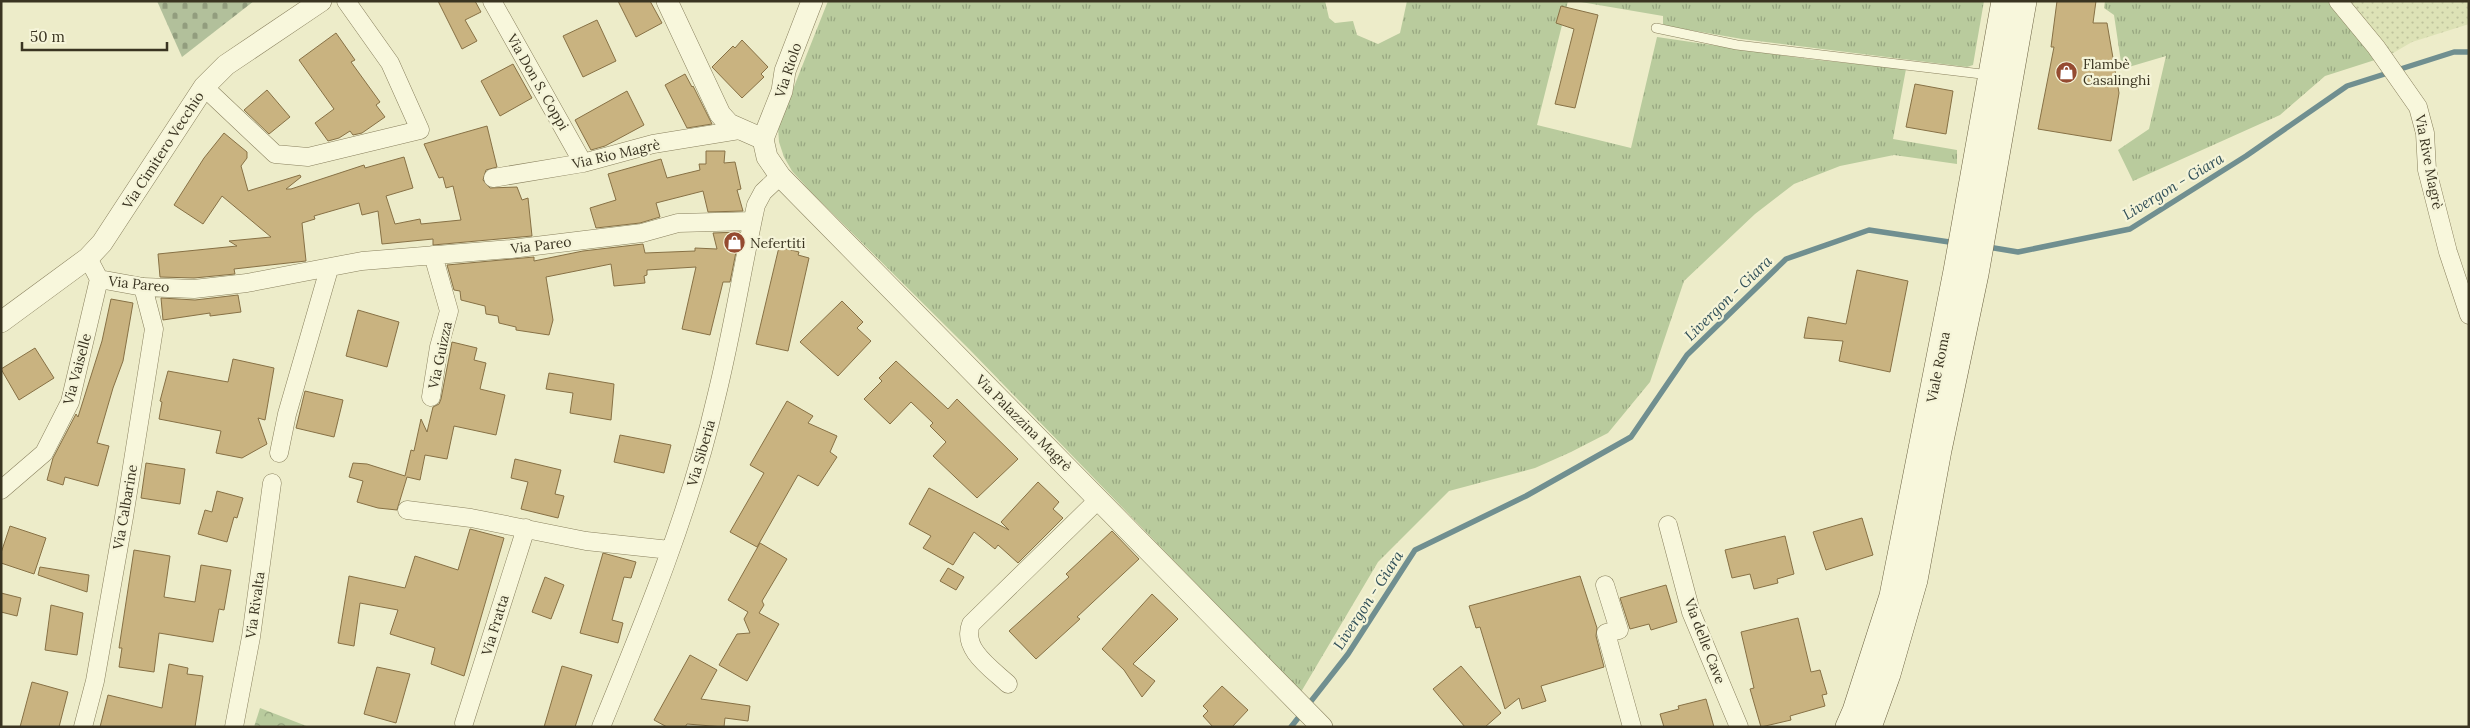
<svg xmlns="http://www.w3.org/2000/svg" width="2470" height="728" font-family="Lora,serif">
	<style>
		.farmland { fill: url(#farmland-dots) }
		.grass { fill: url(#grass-tufts) }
		.cemetery { fill: url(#cemetery-stones) }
		.park { fill: url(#park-crowns) }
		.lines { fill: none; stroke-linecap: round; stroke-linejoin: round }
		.stream { stroke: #708f90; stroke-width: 5.5 }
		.building { fill: #c9b380; stroke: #877145 }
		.service-casing { stroke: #89805e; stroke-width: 10 }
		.minor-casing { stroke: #89805e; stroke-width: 19 }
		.tertiary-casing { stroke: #89805e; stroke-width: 22 }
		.secondary-casing { stroke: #6b6141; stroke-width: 26 }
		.service { stroke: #f8f7dc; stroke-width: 9 }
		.minor { stroke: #f8f7dc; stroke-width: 18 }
		.tertiary { stroke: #f8f7dc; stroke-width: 21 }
		.secondary { stroke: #f8f7dc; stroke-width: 25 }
		.labels { text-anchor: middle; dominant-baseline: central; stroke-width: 4.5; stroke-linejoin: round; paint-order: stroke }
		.poi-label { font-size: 14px; fill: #3a3421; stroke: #f5f4d8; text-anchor: start }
		.street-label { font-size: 14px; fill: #3a3421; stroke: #f5f4d8 }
		.water-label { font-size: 15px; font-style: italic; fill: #315059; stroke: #f5f4d8 }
	</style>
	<defs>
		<pattern id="farmland-dots" width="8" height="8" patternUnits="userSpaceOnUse" patternTransform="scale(1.25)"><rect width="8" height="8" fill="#dde2b6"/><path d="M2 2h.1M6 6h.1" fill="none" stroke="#bec29c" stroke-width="1.8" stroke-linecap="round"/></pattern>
		<pattern id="grass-tufts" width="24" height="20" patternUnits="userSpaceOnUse" patternTransform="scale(1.25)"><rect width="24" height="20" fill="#b9cb9d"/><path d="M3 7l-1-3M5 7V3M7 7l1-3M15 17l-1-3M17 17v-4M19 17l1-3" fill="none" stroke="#97a680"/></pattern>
		<pattern id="cemetery-stones" width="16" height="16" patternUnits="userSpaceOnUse" patternTransform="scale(1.25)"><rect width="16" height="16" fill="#b2c09b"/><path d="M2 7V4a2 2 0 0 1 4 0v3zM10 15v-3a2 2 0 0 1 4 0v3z" fill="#929d7e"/></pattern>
		<pattern id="park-crowns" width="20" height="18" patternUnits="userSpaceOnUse" patternTransform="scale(1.25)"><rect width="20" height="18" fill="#b9cb9d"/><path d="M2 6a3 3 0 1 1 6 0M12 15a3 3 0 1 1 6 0" fill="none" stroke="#97a680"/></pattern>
	</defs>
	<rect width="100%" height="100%" fill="#edecc9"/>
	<path class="farmland" d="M 2346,1 L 2469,1 L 2469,24 L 2412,42 L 2388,56 Z"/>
	<path class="grass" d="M 828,1 L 1325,1 L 1329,18 L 1335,23 L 1353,21 L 1357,35 L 1378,44 L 1400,33 L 1407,1 L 1568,1 L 1537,125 L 1631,148 L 1657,37 L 1808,59 L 1906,69 L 1893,139 L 1957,150 L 1957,164 L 1894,155 L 1840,166 L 1794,184 L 1755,214 L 1684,281 L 1650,382 L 1608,433 L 1571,452 L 1535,468 L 1449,491 L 1378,562 L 1301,692 L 969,349 L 812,193 L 792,171 L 784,157 L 779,142 L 778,127 Z
		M 1575,1 L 1984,1 L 1973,65 L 1967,67 L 1742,39 L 1666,26 L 1663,24 L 1663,16 Z
		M 2105,1 L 2330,1 L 2378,59 L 2325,76 L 2280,115 L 2133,181 L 2118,150 L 2149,129 L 2166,56 L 2122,69 L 2114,15 L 2104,8 Z"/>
	<path class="cemetery" d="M 157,1 L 254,1 L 182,57 Z"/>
	<path class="park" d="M 260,708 L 309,727 L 254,727 Z"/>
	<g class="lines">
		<path class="stream" d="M 1988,247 L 2018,252 L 2130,229 L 2246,156 L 2347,86 L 2454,52 L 2469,52
			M 1308,705 L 1348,654 L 1415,550 L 1526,496 L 1631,437 L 1687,355 L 1786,259 L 1869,230 L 1956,243
			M 1291,727 L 1302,713"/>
	</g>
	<path class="building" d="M 438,1 L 475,1 L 481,12 L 465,20 L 477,41 L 462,49 Z
		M 618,1 L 650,1 L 662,23 L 636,37 Z
		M 2057,1 L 2096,1 L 2093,23 L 2107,23 L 2119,93 L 2111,141 L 2038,129 L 2054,47 L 2051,47 Z
		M 1561,6 L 1598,15 L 1575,108 L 1555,104 L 1574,29 L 1556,23 Z
		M 597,20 L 616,61 L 583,77 L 563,36 Z
		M 336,33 L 355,60 L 351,62 L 380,102 L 376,105 L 385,117 L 362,133 L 353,135 L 350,131 L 339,138 L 328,141 L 315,123 L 334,109 L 299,60 Z
		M 742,40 L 768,67 L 761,74 L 764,77 L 742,98 L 712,67 L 733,46 L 735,48 Z
		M 513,64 L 532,98 L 500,116 L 481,81 Z
		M 685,74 L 692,87 L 693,86 L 712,124 L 687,128 L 665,85 Z
		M 1915,84 L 1953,91 L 1946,134 L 1906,127 Z
		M 267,90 L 290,117 L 269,134 L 244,110 Z
		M 627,91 L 644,125 L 605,146 L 591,150 L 575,120 Z
		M 487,126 L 497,167 L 486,170 L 483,180 L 490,188 L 517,187 L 522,200 L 528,198 L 532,236 L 433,245 L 433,239 L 382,244 L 378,211 L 362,215 L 359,203 L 314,216 L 315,219 L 302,223 L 306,261 L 234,269 L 235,274 L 194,278 L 160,277 L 158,254 L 237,246 L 229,241 L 271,237 L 222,196 L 203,224 L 174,205 L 204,158 L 224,133 L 247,152 L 247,158 L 241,166 L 248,191 L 300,175 L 301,177 L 286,189 L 291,189 L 364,165 L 365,168 L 404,157 L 413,188 L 386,196 L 395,224 L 420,219 L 421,224 L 461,220 L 453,186 L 446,188 L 443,177 L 439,178 L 424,144 Z
		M 706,151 L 725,151 L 724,163 L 735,162 L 741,189 L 737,190 L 743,211 L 708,212 L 703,191 L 656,203 L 660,217 L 640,223 L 596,228 L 590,208 L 616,200 L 608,174 L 661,159 L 667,178 L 700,170 L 699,164 L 706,164 Z
		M 740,232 L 730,282 L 723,282 L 710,335 L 682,329 L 696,267 L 647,270 L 647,275 L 644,276 L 645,283 L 614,286 L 611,264 L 546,277 L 553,320 L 549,335 L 516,330 L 516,327 L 499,323 L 498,316 L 486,314 L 485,306 L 461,300 L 460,291 L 454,290 L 447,265 L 534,257 L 534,261 L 583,251 L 643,244 L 645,253 L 695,251 L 695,248 L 717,249 L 713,233 Z
		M 779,247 L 799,252 L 798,255 L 809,258 L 788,351 L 756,344 Z
		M 1857,270 L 1908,281 L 1890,372 L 1839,361 L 1843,341 L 1804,338 L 1808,317 L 1846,324 Z
		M 238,295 L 241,312 L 210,316 L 210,313 L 163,320 L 161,298 L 195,300 Z
		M 111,299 L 133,303 L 123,361 L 113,388 L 97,443 L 109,446 L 98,486 L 65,477 L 63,485 L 47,480 L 53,458 L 76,414 L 78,417 L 102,341 Z
		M 842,301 L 863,322 L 857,328 L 871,341 L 838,376 L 800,342 Z
		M 358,310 L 399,322 L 387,367 L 346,356 Z
		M 452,342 L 477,348 L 474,360 L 486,363 L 480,389 L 505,395 L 496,435 L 454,426 L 447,459 L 425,455 L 420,480 L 407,477 L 397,510 L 378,508 L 357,502 L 363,481 L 349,477 L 353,463 L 367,464 L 405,476 L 411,450 L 414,451 L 421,419 L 427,432 L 433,407 L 439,404 L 441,399 Z
		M 35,348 L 54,378 L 19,400 L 1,369 Z
		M 233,359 L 274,368 L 265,420 L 258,418 L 267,444 L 242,458 L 216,453 L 221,431 L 159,419 L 162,402 L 160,401 L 168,371 L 228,382 Z
		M 896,361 L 948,409 L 957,399 L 1018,459 L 977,498 L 933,456 L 946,442 L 930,426 L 933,423 L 911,402 L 890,424 L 864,399 L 882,381 L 879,378 Z
		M 549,373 L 614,384 L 611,420 L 570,413 L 573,393 L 546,389 Z
		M 305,391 L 343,400 L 334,437 L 296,428 Z
		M 787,401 L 813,416 L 808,423 L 837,436 L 830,452 L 837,457 L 818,486 L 798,475 L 757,547 L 730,532 L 764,473 L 750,465 Z
		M 620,435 L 671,445 L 664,473 L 614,462 Z
		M 515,459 L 561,470 L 555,494 L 564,496 L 558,518 L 521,509 L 528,482 L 511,478 Z
		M 146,463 L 185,469 L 180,504 L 141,498 Z
		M 1038,482 L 1059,502 L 1053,509 L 1063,518 L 1018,563 L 998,545 L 995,549 L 974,532 L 953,565 L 923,548 L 931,536 L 909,524 L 929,488 L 1009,530 L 1001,522 Z
		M 217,491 L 243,498 L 237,518 L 234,517 L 227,542 L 198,534 L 205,510 L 212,512 Z
		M 1862,518 L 1873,555 L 1826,570 L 1813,532 Z
		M 10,526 L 46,538 L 34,574 L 1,563 L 1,553 Z
		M 470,529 L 504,538 L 464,676 L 431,664 L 435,648 L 390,634 L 398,610 L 360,603 L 354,646 L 338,643 L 349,576 L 405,588 L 415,556 L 458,570 Z
		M 1112,531 L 1139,559 L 1077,617 L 1080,619 L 1036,659 L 1009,631 L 1069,577 L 1066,574 Z
		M 1785,536 L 1794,574 L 1777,579 L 1778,583 L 1754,589 L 1750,574 L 1732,578 L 1725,550 Z
		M 760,543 L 787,559 L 762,601 L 764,605 L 759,613 L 779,624 L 747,681 L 719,665 L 737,634 L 750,633 L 744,619 L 748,612 L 728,600 Z
		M 134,550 L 170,556 L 164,597 L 195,602 L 201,565 L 231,570 L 224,610 L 219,609 L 213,642 L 159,633 L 154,672 L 119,667 L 122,648 L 119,648 Z
		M 603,553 L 636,562 L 631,578 L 624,577 L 612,620 L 623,623 L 618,643 L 580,633 Z
		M 40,567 L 89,575 L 87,592 L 38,575 Z
		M 948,568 L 964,577 L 956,590 L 940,581 Z
		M 1580,576 L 1597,628 L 1596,636 L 1604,667 L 1541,686 L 1546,701 L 1522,709 L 1519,698 L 1505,709 L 1480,627 L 1476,628 L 1469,606 Z
		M 545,577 L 564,585 L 551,619 L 532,612 Z
		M 1666,585 L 1677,622 L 1651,630 L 1649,624 L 1630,629 L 1620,598 Z
		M 1,593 L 21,598 L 17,616 L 1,612 Z
		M 1152,594 L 1178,619 L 1133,664 L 1155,681 L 1142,697 L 1124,670 L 1102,649 Z
		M 51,605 L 83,613 L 77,655 L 45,650 Z
		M 1798,618 L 1811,672 L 1820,670 L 1827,694 L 1822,695 L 1825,706 L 1790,716 L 1791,720 L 1761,727 L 1750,689 L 1754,688 L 1741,632 Z
		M 690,655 L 717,670 L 701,699 L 750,706 L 748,721 L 725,718 L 724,727 L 687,724 L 685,727 L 667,727 L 654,720 Z
		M 169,664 L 188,668 L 187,674 L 203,676 L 195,727 L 100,727 L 108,695 L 162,708 Z
		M 562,666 L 592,675 L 575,727 L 544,727 Z
		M 1461,666 L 1501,713 L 1485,727 L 1465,727 L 1433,689 Z
		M 377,667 L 410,674 L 396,723 L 364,714 Z
		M 32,682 L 68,692 L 59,727 L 20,727 Z
		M 1222,686 L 1248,710 L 1232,727 L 1213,727 L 1203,716 L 1208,711 L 1203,706 Z
		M 1706,699 L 1714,727 L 1664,727 L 1660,714 L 1679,709 L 1678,706 Z"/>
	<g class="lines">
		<defs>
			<path id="service" d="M 1656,28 L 1737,45 L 1990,75"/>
			<path id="minor" d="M 492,1 L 583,163
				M 2338,1 L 2376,47 L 2418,107 L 2425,133 L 2427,170 L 2448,252 L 2469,315
				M 204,87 L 275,154 L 308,157 L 420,130 L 390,63 L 346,1
				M 493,178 L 583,163 L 653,144 L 739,130
				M 99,279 L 143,287 L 194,289 L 247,283 L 362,261 L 511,249 L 642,233 L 678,223 L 752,221
				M 431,397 L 439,347 L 449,311 L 433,255
				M 279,453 L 287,414 L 329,269
				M 1,490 L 44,453 L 70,402 L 99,279 L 88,258
				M 407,510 L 471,518 L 586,541 L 670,550
				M 1668,525 L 1691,612 L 1739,727
				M 1605,585 L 1619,630 L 1606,633 L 1632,727
				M 1008,684 C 992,669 961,649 971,624 L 1099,499
				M 464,723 L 526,528
				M 83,727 L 95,681 L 124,517 L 154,329 L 143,287
				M 234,727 L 251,637 L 272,483
				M 601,727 C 645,620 690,511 716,398 C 732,334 742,269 756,205 L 763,192 L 780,176"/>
			<path id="tertiary" d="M 667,1 L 720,114 L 729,124 L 763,139
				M 812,1 L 785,71 L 782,91 L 763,139 L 767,157 L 780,176 L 1322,727
				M 1,322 L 88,258 L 102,243 L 204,87 L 226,65 L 321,1"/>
			<path id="secondary" d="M 1848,727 L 1855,711 L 1892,596 L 1956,271 L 2004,1
				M 1869,727 L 1888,674 L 1915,580 L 1939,450 L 1976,274 L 2024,1"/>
		</defs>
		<use href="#service" class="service-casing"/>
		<use href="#minor" class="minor-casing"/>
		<use href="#tertiary" class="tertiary-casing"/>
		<use href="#secondary" class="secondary-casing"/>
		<use href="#service" class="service"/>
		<use href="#minor" class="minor"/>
		<use href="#tertiary" class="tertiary"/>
		<use href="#secondary" class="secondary"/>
	</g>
	<defs>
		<symbol id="shop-disc" viewBox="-11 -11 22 22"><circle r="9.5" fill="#954b31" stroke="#f5f4d8"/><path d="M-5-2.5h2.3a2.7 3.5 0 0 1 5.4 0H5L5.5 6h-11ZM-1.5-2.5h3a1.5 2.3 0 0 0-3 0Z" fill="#fff"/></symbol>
	</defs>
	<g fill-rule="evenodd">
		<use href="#shop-disc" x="2054" y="60" width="25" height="25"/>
		<use href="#shop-disc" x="722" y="230" width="25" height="25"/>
	</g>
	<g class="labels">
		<g class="poi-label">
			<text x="2083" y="64">Flambè<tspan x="2083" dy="16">Casalinghi</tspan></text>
			<text x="750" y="243">Nefertiti</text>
		</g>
		<g class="street-label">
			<text transform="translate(788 70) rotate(-72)">Via Riolo</text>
			<text transform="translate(538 82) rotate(60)">Via Don S. Coppi</text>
			<text transform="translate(163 150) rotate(-57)">Via Cimitero Vecchio</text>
			<text transform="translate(616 154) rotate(-13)">Via Rio Magrè</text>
			<text transform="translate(2429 162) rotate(79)">Via Rive Magrè</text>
			<text transform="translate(541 245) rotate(-7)">Via Pareo</text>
			<text transform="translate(139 284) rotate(6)">Via Pareo</text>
			<text transform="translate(440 355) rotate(-78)">Via Guizza</text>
			<text transform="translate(1938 367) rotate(-79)">Viale Roma</text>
			<text transform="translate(77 369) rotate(-75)">Via Vaiselle</text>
			<text transform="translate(1024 423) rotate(45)">Via Palazzina Magrè</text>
			<text transform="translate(701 453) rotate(-74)">Via Siberia</text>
			<text transform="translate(125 507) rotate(-80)">Via Calbarine</text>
			<text transform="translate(255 605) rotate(-82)">Via Rivalta</text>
			<text transform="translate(495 625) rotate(-73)">Via Fratta</text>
			<text transform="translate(1705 641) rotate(69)">Via delle Cave</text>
		</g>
		<g class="water-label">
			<text transform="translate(2173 186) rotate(-31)">Livergon - Giara</text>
			<text transform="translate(1728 298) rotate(-44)">Livergon - Giara</text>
			<text transform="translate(1368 600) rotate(-57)">Livergon - Giara</text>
		</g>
	</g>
	<rect width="2470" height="728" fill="none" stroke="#3a3421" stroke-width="5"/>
	<path d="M22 42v8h145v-8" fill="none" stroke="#3a3421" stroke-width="2.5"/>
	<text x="30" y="42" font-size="15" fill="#3a3421" stroke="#f5f4d8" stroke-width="4" paint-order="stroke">50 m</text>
</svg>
